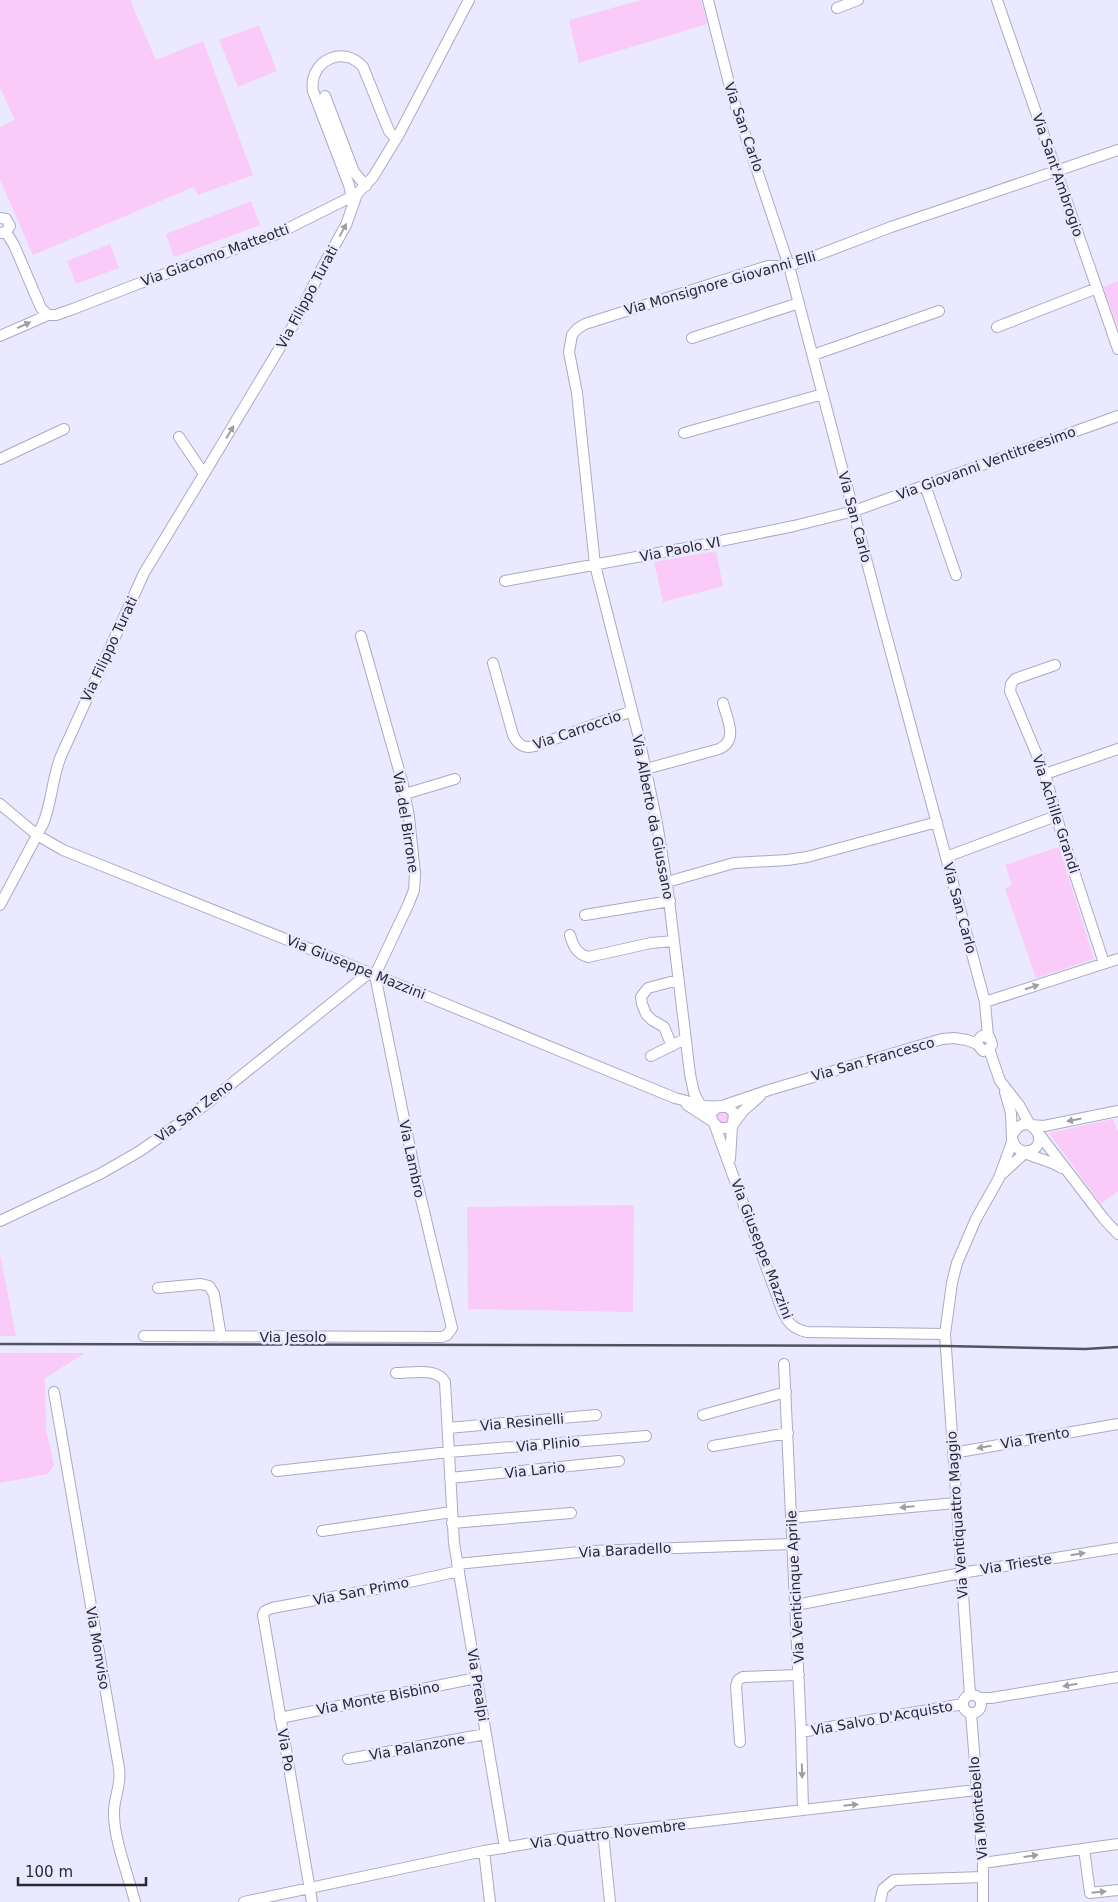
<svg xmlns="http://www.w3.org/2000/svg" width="1118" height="1902" font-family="'DejaVu Sans',sans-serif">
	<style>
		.green { fill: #facbf9 }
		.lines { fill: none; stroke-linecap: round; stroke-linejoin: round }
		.minor-casing { stroke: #abaac4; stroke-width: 12 }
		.minor { stroke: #fff; stroke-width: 10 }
		.rail { stroke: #53535f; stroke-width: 2.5 }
		.oneway { fill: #9f9fa3 }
		.labels { text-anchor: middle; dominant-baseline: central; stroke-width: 5; stroke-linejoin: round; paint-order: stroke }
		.street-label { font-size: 14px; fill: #292933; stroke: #eae9ff }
	</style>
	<rect width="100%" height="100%" fill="#eae9ff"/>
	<path class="green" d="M 0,0 L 130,0 L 156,60 L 203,41 L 253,175 L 198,195 L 194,187 L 33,255 L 0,180 L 0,127 L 15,120 L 0,88 Z
		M 641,0 L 701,0 L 707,24 L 579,63 L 569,20 Z
		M 259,25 L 277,71 L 238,87 L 219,40 Z
		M 251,201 L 260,225 L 174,257 L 166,234 Z
		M 110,244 L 119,268 L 76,284 L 67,261 Z
		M 1118,281 L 1118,327 L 1103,287 Z
		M 716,551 L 723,586 L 663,602 L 654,562 Z
		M 1059,847 L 1094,959 L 1036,978 L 1005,889 L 1012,885 L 1005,865 Z
		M717 1117a6 6 0 1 1 12 0a6 6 0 1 1-12 0Z
		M 1113,1119 L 1118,1132 L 1118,1191 L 1101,1204 L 1049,1133 Z
		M 634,1205 L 633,1312 L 468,1309 L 467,1207 Z
		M 0,1254 L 16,1336 L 0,1336 Z
		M 0,1353 L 85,1353 L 45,1378 L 46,1429 L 54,1465 L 48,1474 L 0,1483 Z"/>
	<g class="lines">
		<defs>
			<path id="minor" d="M 708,0 L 732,95 L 789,266 L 880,612 L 985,1002 L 988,1037
				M 997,0 L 1118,349
				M 837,8 L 858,0
				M 325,96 L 354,172 L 366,186
				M 352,197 L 349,185 L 313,91 C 308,61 344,44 363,67 L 389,131 L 392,135 L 398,136
				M 0,218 L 6,219 L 10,226 L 6,232 L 1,233
				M 6,232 L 14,245 L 41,308 L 48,315
				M 997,327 L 1097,288
				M 0,336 L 48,315 L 56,315 L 73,309 L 140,283 L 277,234 L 357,194 L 373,177 L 398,136 L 469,0
				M 692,338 L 799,303
				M 813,355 L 939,311
				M 684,433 L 823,394
				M 0,459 L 64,429
				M 204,474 L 297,319 L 322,268 L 346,225 L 357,194
				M 925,485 L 956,575
				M 505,581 L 686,548 L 794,526 L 854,511 L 1118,416
				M 493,663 L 513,735 C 518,745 524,749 535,746 L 632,711
				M 1055,665 L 1015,679 L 1011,684 L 1010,691 L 1045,774 L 1061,832 L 1104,963
				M 646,769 L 719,749 C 739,740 727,719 723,703
				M 1045,774 L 1118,749
				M 405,794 L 455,779
				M 0,804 L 37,835 L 63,850 L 375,975 L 675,1098 L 705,1106 L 728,1107 L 734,1113 L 733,1123
				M 946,857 L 1056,816
				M 667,882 L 734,863 L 787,860 L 807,857 L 937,822
				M 0,905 L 43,824 C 52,802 52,778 61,756 L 144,573 L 204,474 L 179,437
				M 585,915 L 670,901
				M 570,935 C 573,946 577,954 588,957 L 651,943 L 674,941
				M 985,1002 L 1118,959
				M 977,1044 L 977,1041 L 982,1036 L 990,1038 L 992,1045 L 989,1049 L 1000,1081 L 1019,1105 L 1030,1125 L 1044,1126 L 1118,1111
				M 672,1046 L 664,1027 L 652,1020 L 646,1014 L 642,1004 L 641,997 L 648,988 L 678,980
				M 651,1056 L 685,1039
				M 1005,1092 L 1011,1113 L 1012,1139 L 1015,1146 C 1027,1158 1047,1158 1062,1168
				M 687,1105 L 712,1121
				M 725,1105 L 769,1090 L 942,1039 L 954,1038 L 967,1040 L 977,1044 L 983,1051 L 989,1049
				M 701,1106 L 694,1093 L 690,1074 L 668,892 L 657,823 L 639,738 L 595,565 L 577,393 L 569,352 L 572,335 L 577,329 L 585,324 L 768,266 L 789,266 L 891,227 L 1118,150
				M 719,1106 L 711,1113 L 712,1121 L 719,1128 L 727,1128 L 732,1126 L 743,1111 L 760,1096
				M 715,1126 L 782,1310 C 787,1322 793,1329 807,1332 L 945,1334
				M 1013,1134 C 1028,1105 1057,1149 1024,1152
				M 1039,1134 L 1104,1219 L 1118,1234
				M 730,1159 L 732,1126
				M 1003,1173 L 1027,1151
				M 0,1221 L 100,1174 L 140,1151 L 205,1105 L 369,973
				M 158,1288 L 201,1284 L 209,1286 L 214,1294 L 221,1337
				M 144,1336 L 442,1337 L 447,1335 L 452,1328 L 416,1178 L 375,975 L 409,903 L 414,890 L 415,874 L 409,817 L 402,781 L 361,636
				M 784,1364 L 801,1732 L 803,1810
				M 396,1373 C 412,1373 437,1367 445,1382 L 454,1543 L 505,1848
				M 54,1392 L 119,1768 C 122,1786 113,1798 114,1815 C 114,1839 129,1878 135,1902
				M 703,1415 L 786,1392
				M 448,1428 L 596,1415
				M 713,1446 L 788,1433
				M 953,1453 L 1118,1424
				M 277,1471 L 449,1452 L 646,1436
				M 450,1478 L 619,1461
				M 791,1518 L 955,1503
				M 452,1523 L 571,1513
				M 322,1531 L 452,1512
				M 457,1564 L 590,1551 L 793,1544
				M 796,1605 L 961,1573 L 1118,1548
				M963 1704a9 9 0 1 1 18 0a9 9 0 1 1-18 0Z
				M 970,1695 L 945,1334 L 952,1283 L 957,1263 L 976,1219 L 999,1178 L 1012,1142
				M 979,1698 L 991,1698 L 1118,1677
				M 971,1713 L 983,1863 L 983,1902
				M 280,1718 L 476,1678
				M 801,1732 L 963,1704
				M 740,1742 L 736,1686 L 738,1680 L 743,1677 L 799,1675
				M 348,1759 L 486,1734
				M 603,1833 L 610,1902
				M 1084,1849 L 1090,1893 L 1118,1890
				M 484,1851 L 490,1902
				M 983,1863 L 1118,1844
				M 244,1902 L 484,1851 L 562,1838 L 976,1790
				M 312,1902 L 263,1615 L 265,1611 L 272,1608 L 387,1587 L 459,1571
				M 880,1902 L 883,1889 L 894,1880 L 983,1877"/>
		</defs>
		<use href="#minor" class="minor-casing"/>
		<use href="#minor" class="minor"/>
		<path class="rail" d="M 0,1344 L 945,1346 L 1085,1349 L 1118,1347"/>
	</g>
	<defs><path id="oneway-solid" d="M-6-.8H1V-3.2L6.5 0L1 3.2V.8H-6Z" transform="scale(1.25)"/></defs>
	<g class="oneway">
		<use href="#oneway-solid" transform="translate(343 230) rotate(-62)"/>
		<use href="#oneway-solid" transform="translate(24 325) rotate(-24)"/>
		<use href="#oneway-solid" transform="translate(230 432) rotate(-59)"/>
		<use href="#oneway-solid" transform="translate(1032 987) rotate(-18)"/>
		<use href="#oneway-solid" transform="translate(1074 1120) rotate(169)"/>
		<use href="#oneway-solid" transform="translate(984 1447) rotate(170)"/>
		<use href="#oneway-solid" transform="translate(907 1507) rotate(175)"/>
		<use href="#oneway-solid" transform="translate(1078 1554) rotate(-9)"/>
		<use href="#oneway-solid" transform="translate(1070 1685) rotate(170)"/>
		<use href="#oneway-solid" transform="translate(802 1771) rotate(89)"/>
		<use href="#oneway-solid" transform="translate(851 1805) rotate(-6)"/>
		<use href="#oneway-solid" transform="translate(1031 1856) rotate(-8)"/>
		<use href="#oneway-solid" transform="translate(1099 1892) rotate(-6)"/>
	</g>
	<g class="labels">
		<g class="street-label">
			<text transform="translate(744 127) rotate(71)">Via San Carlo</text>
			<text transform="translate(1058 175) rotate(71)">Via Sant'Ambrogio</text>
			<text transform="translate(215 255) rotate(-20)">Via Giacomo Matteotti</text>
			<text transform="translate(720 283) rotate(-16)">Via Monsignore Giovanni Elli</text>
			<text transform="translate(307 297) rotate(-62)">Via Filippo Turati</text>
			<text transform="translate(986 463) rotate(-20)">Via Giovanni Ventitreesimo</text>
			<text transform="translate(855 517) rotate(75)">Via San Carlo</text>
			<text transform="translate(680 549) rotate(-11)">Via Paolo VI</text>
			<text transform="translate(109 649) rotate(-65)">Via Filippo Turati</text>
			<text transform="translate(577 730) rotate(-19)">Via Carroccio</text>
			<text transform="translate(1056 814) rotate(72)">Via Achille Grandi</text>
			<text transform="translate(653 817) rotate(79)">Via Alberto da Giussano</text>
			<text transform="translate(406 822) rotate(81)">Via del Birrone</text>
			<text transform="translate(960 908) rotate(75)">Via San Carlo</text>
			<text transform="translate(356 967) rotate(22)">Via Giuseppe Mazzini</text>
			<text transform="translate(873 1059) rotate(-16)">Via San Francesco</text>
			<text transform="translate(194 1111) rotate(-37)">Via San Zeno</text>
			<text transform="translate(412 1159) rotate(78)">Via Lambro</text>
			<text transform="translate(762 1249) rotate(69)">Via Giuseppe Mazzini</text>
			<text x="293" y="1337">Via Jesolo</text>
			<text transform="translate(522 1422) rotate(-5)">Via Resinelli</text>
			<text transform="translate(1035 1438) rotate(-10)">Via Trento</text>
			<text transform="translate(548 1444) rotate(-5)">Via Plinio</text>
			<text transform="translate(535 1470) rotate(-6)">Via Lario</text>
			<text transform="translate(957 1515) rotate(-94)">Via Ventiquattro Maggio</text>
			<text transform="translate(625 1550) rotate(-3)">Via Baradello</text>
			<text transform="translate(1016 1564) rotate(-9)">Via Trieste</text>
			<text transform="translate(795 1587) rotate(-93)">Via Venticinque Aprile</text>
			<text transform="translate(361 1591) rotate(-11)">Via San Primo</text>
			<text transform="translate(98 1648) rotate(80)">Via Monviso</text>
			<text transform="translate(478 1685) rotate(81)">Via Prealpi</text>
			<text transform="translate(378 1698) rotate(-11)">Via Monte Bisbino</text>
			<text transform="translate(882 1718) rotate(-10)">Via Salvo D'Acquisto</text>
			<text transform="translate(417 1747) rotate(-10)">Via Palanzone</text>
			<text transform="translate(286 1750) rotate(80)">Via Po</text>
			<text transform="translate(978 1808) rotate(-95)">Via Montebello</text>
			<text transform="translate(608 1834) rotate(-7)">Via Quattro Novembre</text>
		</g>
	</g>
	<path d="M18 1877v8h128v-8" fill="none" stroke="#292933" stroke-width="2.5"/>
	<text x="25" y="1877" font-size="15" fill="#292933" stroke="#eae9ff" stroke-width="4" paint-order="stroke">100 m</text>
</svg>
